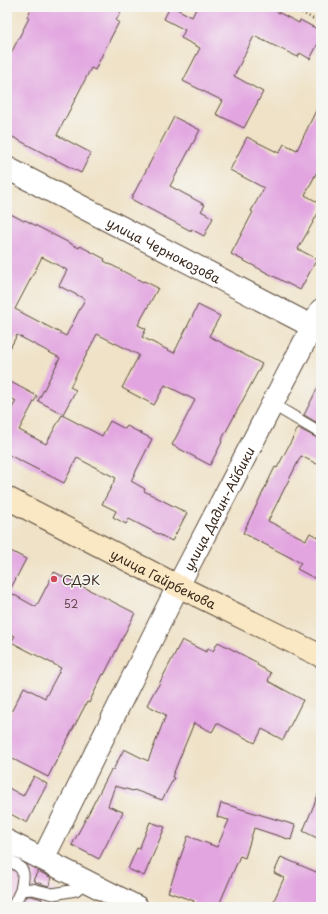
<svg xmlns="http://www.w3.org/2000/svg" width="328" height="914" font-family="'Playpen Sans',sans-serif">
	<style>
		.built { fill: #efd0e6 }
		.building { fill: #e2a5e0; fill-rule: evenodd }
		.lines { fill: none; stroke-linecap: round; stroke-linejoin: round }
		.lane-casing { stroke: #564637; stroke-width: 13 }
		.street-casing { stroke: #564637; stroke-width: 24 }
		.secondary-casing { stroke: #564637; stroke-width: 24 }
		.path { stroke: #564637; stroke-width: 2.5; stroke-dasharray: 1 3; stroke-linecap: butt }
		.lane { stroke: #fff; stroke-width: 11 }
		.street { stroke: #fff; stroke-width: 22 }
		.secondary { stroke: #fae7c3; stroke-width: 22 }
		.poi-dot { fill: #d1495b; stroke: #f6f6f2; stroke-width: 1.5 }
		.labels { text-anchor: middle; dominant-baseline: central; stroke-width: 3; stroke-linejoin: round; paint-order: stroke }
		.number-label { font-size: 11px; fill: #65494e }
		.street-label { font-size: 13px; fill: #3b2a1e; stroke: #f6f6f2 }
		.poi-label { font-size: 13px; fill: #3b2a1e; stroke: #f6f6f2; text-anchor: start }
	</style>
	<rect width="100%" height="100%" fill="#f6f6f2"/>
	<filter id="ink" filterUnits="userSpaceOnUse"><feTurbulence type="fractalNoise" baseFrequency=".025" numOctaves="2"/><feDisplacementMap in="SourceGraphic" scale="8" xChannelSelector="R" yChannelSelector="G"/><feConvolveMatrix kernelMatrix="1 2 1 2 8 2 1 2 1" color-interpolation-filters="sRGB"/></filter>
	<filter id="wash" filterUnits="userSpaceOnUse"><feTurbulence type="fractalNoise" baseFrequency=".012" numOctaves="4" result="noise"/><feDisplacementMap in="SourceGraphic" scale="16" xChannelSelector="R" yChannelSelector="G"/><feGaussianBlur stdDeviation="0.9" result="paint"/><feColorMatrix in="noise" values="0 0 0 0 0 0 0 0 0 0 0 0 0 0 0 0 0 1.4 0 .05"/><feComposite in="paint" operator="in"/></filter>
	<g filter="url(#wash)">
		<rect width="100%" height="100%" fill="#efe2c7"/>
		<path class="built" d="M 7,838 L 59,863 L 48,886 L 57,890 L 42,907 L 7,907 Z"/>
		<g id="blocks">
			<path class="building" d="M 32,7 L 123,7 L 116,21 L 119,22 L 104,51 L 95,70 L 91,68 L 57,135 L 91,153 L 81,173 L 7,134 L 7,61 L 29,18 L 27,17 Z
				M 170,7 L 173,7 L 192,17 L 197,7 L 268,7 L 299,23 L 300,20 L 321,31 L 321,38 L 310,59 L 300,53 L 298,57 L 254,36 L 234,76 L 263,92 L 244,128 L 216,114 L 223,101 L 183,81 L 200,48 L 181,38 L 185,30 L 164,19 Z
				M 321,100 L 321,164 L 305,195 L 321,204 L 321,208 L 298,249 L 317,259 L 300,290 L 231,254 L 253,212 L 251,211 L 264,188 L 230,170 L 247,137 L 279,153 L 284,144 L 297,150 Z
				M 174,117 L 200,130 L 170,186 L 205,205 L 201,211 L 213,218 L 204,236 L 191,229 L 191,231 L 131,199 Z
				M 7,212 L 24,221 L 25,220 L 79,248 L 80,246 L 105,259 L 104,261 L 143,282 L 144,281 L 158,288 L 138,325 L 146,329 L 142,337 L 174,353 L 198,305 L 220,316 L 209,336 L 262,364 L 221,441 L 222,442 L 210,465 L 172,445 L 195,400 L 165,385 L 154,405 L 122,388 L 139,355 L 97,334 L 70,387 L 76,390 L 63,414 L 38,401 L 60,358 L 17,335 L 7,354 ZM 42,257 L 67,270 L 59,286 L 85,299 L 66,336 L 15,309 Z
				M 7,380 L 37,396 L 19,430 L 46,444 L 62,415 L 102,436 L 110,421 L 125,429 L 127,426 L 152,439 L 131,481 L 145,489 L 144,491 L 187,513 L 172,541 L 129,519 L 126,524 L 113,517 L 116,511 L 102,504 L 116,478 L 77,458 L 64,483 L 7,454 L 7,417 L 16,401 L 7,396 Z
				M 321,381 L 321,425 L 304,415 Z
				M 298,428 L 321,440 L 321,466 L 301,456 L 268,521 L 306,540 L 310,533 L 321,539 L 321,571 L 316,579 L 297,569 L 301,563 L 243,533 L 275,467 L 277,468 Z
				M 7,549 L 26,559 L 9,592 L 36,607 L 54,572 L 135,613 L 104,675 L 103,674 L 89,703 L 87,702 L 48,777 L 7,756 L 7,720 L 24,687 L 45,698 L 61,668 L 11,642 L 15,636 L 7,632 Z
				M 182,640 L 206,652 L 208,648 L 213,651 L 218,642 L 258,663 L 257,665 L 271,673 L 268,681 L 303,700 L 283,740 L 262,729 L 255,743 L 217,723 L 212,732 L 194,723 L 172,777 L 174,778 L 162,800 L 134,790 L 133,791 L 115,786 L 108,806 L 123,812 L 99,859 L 72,845 L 111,770 L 113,770 L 124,749 L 148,761 L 166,715 L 147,705 L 156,688 L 157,688 Z
				M 34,776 L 47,784 L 27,823 L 7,812 L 7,787 L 23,796 Z
				M 321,788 L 321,840 L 303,831 Z
				M 221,803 L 295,825 L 291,840 L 254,828 L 245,858 L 240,856 L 218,907 L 191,907 L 194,901 L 168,892 L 188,836 L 217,847 L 229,820 L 217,817 Z
				M 150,822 L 165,827 L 144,876 L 128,869 L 137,848 L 139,849 Z
				M 281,857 L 321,874 L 321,907 L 271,907 L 284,878 L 274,873 Z
				M 38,871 L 52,878 L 49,886 L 35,882 L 36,881 L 33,880 Z
				M 27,896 L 31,896 L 42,899 L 39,907 L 22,907 Z"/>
		</g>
	</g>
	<g filter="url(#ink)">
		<use href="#blocks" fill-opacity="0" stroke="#564637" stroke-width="1"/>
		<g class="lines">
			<defs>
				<path id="lane" d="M 272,404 L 321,433
					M 7,859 C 25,869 25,870 21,890
					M 13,907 L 21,890 L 32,889 L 53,894 L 76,890 L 86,881"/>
				<g id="street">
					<path id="s1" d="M 7,168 L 321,331"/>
					<path d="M 7,841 L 137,907"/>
					<path id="s2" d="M 43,859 L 178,586 L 321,310"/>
				</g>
				<g id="secondary">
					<path id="s3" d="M 7,498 L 178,586 L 321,656"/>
				</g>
			</defs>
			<use href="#lane" class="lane-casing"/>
			<use href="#street" class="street-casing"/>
			<use href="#secondary" class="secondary-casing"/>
			<path class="path" d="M 291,7 L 321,23"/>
			<use href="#lane" class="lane"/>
			<use href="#street" class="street"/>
			<use href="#secondary" class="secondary"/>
		</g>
	</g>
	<circle class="poi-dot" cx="54" cy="579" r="4"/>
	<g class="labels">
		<g class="number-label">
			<text x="71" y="603">52</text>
		</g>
		<g class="street-label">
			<text stroke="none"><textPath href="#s1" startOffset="177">улица Чернокозова</textPath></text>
			<text stroke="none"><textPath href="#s2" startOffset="392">улица Дадин-Айбики</textPath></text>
			<text stroke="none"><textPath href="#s3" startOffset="176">улица Гайрбекова</textPath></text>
		</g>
		<g class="poi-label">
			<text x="62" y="579">СДЭК</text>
		</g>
	</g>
	<rect width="328" height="914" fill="none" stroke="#f6f6f2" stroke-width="24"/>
</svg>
